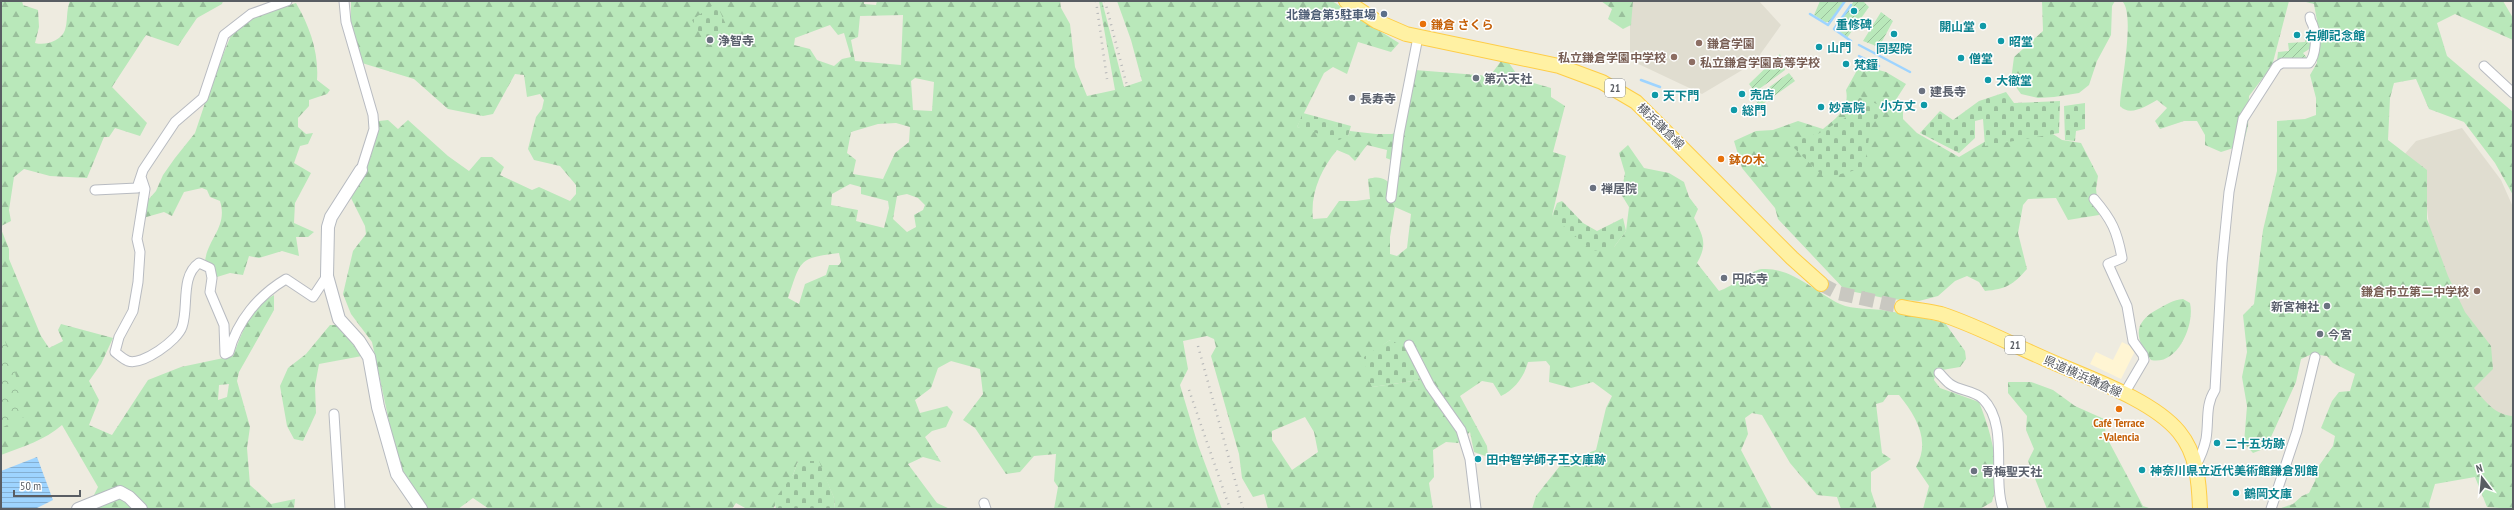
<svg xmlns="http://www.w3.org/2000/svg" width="2514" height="510" font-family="'PT Sans Narrow','Noto Sans JP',sans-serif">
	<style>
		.commercial { fill: #fff5d3 }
		.education { fill: #e0ddd0 }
		.forest { fill: url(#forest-firs); fill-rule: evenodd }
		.cemetery { fill: url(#cemetery-stones) }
		.park { fill: url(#park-crowns) }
		.garden { fill: url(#garden-furrows) }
		.water { fill: url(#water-rules) }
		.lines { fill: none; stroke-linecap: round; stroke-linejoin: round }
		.stream { stroke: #9ed4ff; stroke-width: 2.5 }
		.primary-tunnel { stroke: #c9c8c1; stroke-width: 14; stroke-dasharray: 14 7; stroke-linecap: butt }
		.street-casing { stroke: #b8bbc1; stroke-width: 11 }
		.secondary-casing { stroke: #b6bac0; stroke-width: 14 }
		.primary-casing { stroke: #fecd48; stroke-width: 16 }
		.street { stroke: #fff; stroke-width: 9 }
		.secondary { stroke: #fff; stroke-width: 12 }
		.primary { stroke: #fff1a3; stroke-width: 14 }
		.rail { stroke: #b4b5b6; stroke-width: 2.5; stroke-dasharray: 1 5; stroke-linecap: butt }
		.culture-dot { fill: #0f9aa8; stroke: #fff; stroke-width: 1.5 }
		.service-dot { fill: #5c6f8a; stroke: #fff; stroke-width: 1.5 }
		.food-dot { fill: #e8710a; stroke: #fff; stroke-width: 1.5 }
		.worship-dot { fill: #6b7280; stroke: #fff; stroke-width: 1.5 }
		.education-dot { fill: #8d6e63; stroke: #fff; stroke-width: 1.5 }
		.labels { text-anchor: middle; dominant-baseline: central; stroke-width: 3; stroke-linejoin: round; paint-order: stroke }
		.shield { fill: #fff; stroke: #8b8e92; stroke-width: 1 }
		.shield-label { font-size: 11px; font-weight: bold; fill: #595d63 }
		.service-label { font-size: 12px; font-weight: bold; fill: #4e5e75; stroke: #fff; text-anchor: end }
		.food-label { font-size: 12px; font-weight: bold; fill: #c56008; stroke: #fff; text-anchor: start }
		.culture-label { font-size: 12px; font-weight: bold; fill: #0d838f; stroke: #fff; text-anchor: start }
		.worship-label { font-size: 12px; font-weight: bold; fill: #5b616d; stroke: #fff; text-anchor: start }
		.education-label { font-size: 12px; font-weight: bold; fill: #785e54; stroke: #fff; text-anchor: start }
		.street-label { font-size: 12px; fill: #595d63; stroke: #fff }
	</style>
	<defs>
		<pattern id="forest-firs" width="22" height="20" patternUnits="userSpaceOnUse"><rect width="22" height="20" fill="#b9e8ba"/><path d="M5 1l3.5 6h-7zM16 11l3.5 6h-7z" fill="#99bf9b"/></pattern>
		<pattern id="cemetery-stones" width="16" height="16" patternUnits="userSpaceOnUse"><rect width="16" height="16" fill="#b9e8ba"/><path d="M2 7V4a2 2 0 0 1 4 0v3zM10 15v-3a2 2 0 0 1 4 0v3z" fill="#99bf9b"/></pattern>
		<pattern id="park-crowns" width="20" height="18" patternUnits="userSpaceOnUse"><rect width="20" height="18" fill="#b9e8ba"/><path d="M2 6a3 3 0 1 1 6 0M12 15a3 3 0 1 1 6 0" fill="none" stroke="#99bf9b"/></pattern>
		<pattern id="garden-furrows" width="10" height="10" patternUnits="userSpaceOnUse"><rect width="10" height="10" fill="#b9e8ba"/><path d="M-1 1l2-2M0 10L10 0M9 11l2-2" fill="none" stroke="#99bf9b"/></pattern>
		<pattern id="water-rules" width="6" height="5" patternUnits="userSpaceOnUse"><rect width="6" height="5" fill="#9ed4ff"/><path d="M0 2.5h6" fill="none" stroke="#84afd2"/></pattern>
	</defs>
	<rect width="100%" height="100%" fill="#eeebe0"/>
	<path class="commercial" d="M 2122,342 L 2136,349 L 2121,379 L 2090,364 L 2096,352 L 2113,360 Z"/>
	<path class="education" d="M 1630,1 L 1759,1 L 1781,25 L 1754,63 L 1702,94 L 1630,60 Z
		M 2462,128 L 2501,180 L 2513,207 L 2513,427 L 2466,388 L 2470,329 L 2431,242 L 2427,208 L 2403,156 L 2416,141 Z"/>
	<path class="forest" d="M 1,1 L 22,1 L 23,5 L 38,10 L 39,27 L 35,43 C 45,46 61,41 65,30 C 68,21 66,10 70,1 L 223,1 L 222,4 L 197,18 L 178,46 L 146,35 L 112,87 L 147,123 L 140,136 L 115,128 L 109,137 L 104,137 L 87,178 L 50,176 L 24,169 L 14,177 L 9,210 L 11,221 L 1,226 Z
		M 351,1 L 864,1 L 864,4 L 876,5 L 877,1 L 1060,1 L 1061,8 L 1070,24 L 1075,67 L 1087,96 L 1115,90 L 1099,1 L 1102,1 L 1124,87 L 1142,81 L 1131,40 L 1117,1 L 1332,1 L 1399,43 L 1391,52 L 1358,42 L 1347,74 L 1333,67 L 1324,73 L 1297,127 L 1348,136 L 1350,131 L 1376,134 L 1392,134 L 1402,130 L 1415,70 L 1490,76 L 1501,61 L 1509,63 L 1520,79 L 1551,88 L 1551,97 L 1565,106 L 1553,152 L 1566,156 L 1552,216 L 1614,247 L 1626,231 L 1629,207 L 1621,194 L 1625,173 L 1619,153 L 1628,145 L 1644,168 L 1669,173 L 1684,182 L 1689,197 L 1698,209 L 1694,218 C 1703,236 1708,244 1697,263 L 1719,291 C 1732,287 1752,270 1762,269 C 1792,267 1815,292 1840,304 C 1853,310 1873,308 1888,311 C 1907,314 1926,319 1945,323 L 1965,351 L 1966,359 L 1960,367 L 1936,371 L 1934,380 L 1940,388 L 1979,402 C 1991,432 2002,470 1992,502 L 1980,509 L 1923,509 L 1929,486 L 1916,467 C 1931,441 1916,416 1899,395 L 1888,395 L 1883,402 L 1876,404 L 1882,453 L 1891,459 L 1871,472 L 1871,491 L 1877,509 L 1841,509 L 1837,497 L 1817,495 L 1790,463 L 1762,415 L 1752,413 L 1745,418 L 1748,434 L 1741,450 L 1772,509 L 1532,509 L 1536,496 L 1563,462 L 1596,450 L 1606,408 L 1612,396 L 1593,382 L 1571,388 L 1549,382 L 1550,366 L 1546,361 L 1528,362 C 1524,377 1515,389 1501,396 L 1493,383 L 1482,381 L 1460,396 L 1487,446 L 1488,457 L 1474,452 L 1470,432 L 1458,443 L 1446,442 L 1433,450 L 1434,477 L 1429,483 L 1433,509 L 1268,509 L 1264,494 L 1253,497 L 1242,478 L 1239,454 L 1211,356 L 1216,347 L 1214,339 L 1207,336 L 1183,341 L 1188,369 L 1180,385 L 1198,445 L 1222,509 L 1054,509 L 1058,487 L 1054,481 L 1056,454 L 1034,456 L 1020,472 L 1006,474 L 975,428 L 963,420 L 983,394 L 980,369 L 951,361 L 938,368 L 931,388 L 915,400 L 920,413 L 947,406 L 953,412 L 946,427 L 932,431 L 925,437 L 941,462 L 923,457 L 908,464 L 937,503 L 950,509 L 835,509 L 834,498 L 818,461 L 798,461 L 793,475 L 773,509 L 747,509 L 736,503 L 732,509 L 489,509 L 473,498 L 458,509 L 426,509 L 399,468 L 372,342 L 351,314 L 343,294 L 353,251 L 366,234 L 365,226 L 350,196 L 366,168 L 379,121 L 388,120 L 398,129 L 408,120 L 448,156 L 469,171 L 481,157 L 492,157 L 504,167 L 500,175 L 532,190 L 539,187 L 570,201 L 576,194 L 576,185 L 560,166 L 534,160 L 528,149 L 536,117 L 542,109 L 544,100 L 540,94 L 527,97 L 524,75 L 515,74 L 493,114 L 483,116 L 448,109 L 414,79 L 362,63 L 351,26 ZM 903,15 L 901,65 L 855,61 L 851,40 L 858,37 L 860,16 ZM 830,25 L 838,35 L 844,33 L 851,57 L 842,59 L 834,66 L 817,60 L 810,49 L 794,45 L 795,38 ZM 915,78 L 934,82 L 932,111 L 913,110 L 911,81 ZM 896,123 L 910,127 L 909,142 L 895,153 L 883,179 L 853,174 L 856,160 L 847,153 L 851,132 L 878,124 ZM 1367,145 L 1387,150 L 1386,158 L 1399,163 L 1394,187 C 1386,179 1380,175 1368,179 L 1370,199 L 1356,201 L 1339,201 L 1327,218 L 1313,219 C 1310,194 1321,169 1337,150 L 1349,155 L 1355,161 ZM 850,184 L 861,187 L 861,194 L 888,201 L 889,208 L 884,228 L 856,221 L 858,210 L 831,205 L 832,194 ZM 907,194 L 918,198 L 925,205 L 923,210 L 914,215 L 916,227 L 907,232 L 893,219 L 897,196 ZM 1395,207 L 1411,214 L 1407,248 L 1397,256 L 1390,254 L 1390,237 ZM 839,253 L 841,262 L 839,265 L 829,265 L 826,275 L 805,284 L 799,304 L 788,298 C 801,260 798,258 839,253 ZM 1390,340 L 1420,380 L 1372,387 L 1383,345 ZM 1305,417 L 1314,432 L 1318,452 L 1292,470 L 1272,440 L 1272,431 Z
		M 1601,1 L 1633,1 L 1631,25 L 1623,29 L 1608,19 L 1612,9 Z
		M 2042,1 L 2115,1 L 2112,6 L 2111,35 L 2097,61 L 2089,85 L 2079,93 L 2054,97 L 2038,98 L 2021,94 L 2011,80 L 2014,57 L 2043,31 Z
		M 2122,1 L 2289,1 L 2272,66 L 2249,96 L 2248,126 L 2243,145 L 2221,152 L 2205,145 L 2205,135 L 2197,121 L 2184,121 L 2160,129 L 2155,121 L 2167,108 L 2157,100 C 2146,106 2130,117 2120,106 C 2120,87 2136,14 2122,1 Z
		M 2302,1 L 2503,1 L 2513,18 L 2513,40 L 2455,14 L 2437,23 L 2447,56 L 2513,112 L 2513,195 L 2495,163 L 2464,122 L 2429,109 L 2416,79 L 2394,83 L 2390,98 L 2388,140 L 2427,170 L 2427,219 L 2448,276 L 2465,312 L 2491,346 L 2493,369 L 2474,388 C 2485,401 2495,415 2513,416 L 2513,509 L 2487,507 L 2475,477 L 2435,484 L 2429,504 L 2430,509 L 2278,509 L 2293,504 L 2302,496 L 2309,493 L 2315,481 L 2318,467 L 2333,446 L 2335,436 L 2321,428 L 2332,401 L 2339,392 L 2350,391 L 2355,374 L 2333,363 L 2327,356 L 2312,354 L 2301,359 L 2296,382 L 2266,448 L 2253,453 L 2244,443 L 2247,406 L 2242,377 L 2247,352 L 2243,315 L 2254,304 L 2263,230 L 2277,171 L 2277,121 L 2305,119 L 2316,115 L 2316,98 L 2310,75 L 2317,63 L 2317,21 L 2314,4 Z
		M 296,3 C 310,27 319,53 317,80 L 330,90 L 327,94 L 309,100 L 309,106 L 298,118 L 298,127 L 306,134 L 313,133 L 308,144 L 300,146 L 294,163 L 311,173 L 295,203 L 294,223 L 314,232 L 308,237 L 296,237 L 299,256 L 282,251 L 259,258 L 249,256 L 243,275 L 230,273 L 217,277 L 215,270 L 205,261 C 208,238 228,227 220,201 L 210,197 L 207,190 L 202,188 L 184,192 L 172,216 L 164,212 L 143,218 L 148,200 L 156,191 L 163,175 L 175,158 L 195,133 L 213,79 L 232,33 L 253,17 Z
		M 1860,65 L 1886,72 L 1906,84 L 1897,98 L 1903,108 L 1903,119 L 1917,133 L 1959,157 L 1986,141 L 2050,132 L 2062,140 L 2081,143 L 2098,176 L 2096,189 L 2099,215 L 2068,220 L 2056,198 L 2028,199 L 2023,205 L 2018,233 L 2027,269 C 2013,285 2006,289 1985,291 L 1979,282 L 1967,276 L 1955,281 L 1938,296 L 1919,301 L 1889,299 L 1845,290 L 1778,219 L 1775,208 L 1742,168 L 1734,141 L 1756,131 L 1773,130 L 1798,121 L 1823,129 C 1836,119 1850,108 1846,90 Z
		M 1,229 L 9,249 L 9,259 L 41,336 L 49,348 L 63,341 L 58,330 L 61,324 L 113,338 L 101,364 L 89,381 L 99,400 L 89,425 L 112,435 L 148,380 L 181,367 L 233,356 C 242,333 250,307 274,295 L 274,310 L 239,372 L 237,381 L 250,427 L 247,448 L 250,485 L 271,504 L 295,499 L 294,509 L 87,509 L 98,487 L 62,425 C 45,440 22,447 1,455 ZM 229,384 L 227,397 L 218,400 L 219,385 Z
		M 2183,299 L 2190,303 C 2195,324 2178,366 2151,360 C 2135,339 2132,323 2158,309 C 2167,304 2173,300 2183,299 Z
		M 330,325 L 339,325 L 361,350 L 362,356 L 319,364 L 315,386 L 316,413 L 303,441 L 294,439 L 287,426 L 280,386 L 288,368 L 306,354 Z
		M 2008,382 L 2031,382 L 2053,390 L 2075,406 L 2104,419 L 2106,436 L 2143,506 L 2152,509 L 2047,509 L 2028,461 L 2034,449 L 2026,430 L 2027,416 L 2008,393 Z"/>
	<path class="cemetery" d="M 716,3 L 728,29 L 705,42 L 692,20 Z
		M 2006,92 L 2014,103 L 2060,101 L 2059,133 L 1985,146 L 1983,119 L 1975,121 L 1975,138 L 1959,153 L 1920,133 L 1940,111 L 1953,120 L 1979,101 Z
		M 1860,96 L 1885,108 L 1871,126 L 1864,168 L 1825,178 L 1791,145 L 1802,137 L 1818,134 L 1850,115 Z
		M 2085,103 L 2085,129 L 2076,131 L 2075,141 L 2065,140 L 2064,106 Z
		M 1303,113 L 1351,126 L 1348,136 L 1339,140 L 1297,127 Z
		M 1562,201 L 1583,223 L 1597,231 L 1623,218 L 1626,231 L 1614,247 L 1593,251 L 1552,216 L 1557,203 Z
		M 1390,340 L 1405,347 L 1420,380 L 1372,387 L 1367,376 L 1364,357 Z
		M 798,461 L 819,461 L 834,498 L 835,509 L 776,509 L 774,500 L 793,475 Z"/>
	<path class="park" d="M 1,330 L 14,367 L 24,417 L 1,428 Z"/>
	<path class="garden" d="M 1820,1 L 1846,1 L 1830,22 L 1825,22 L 1814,15 Z
		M 1854,1 L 1863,1 L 1869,7 L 1847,38 L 1835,27 Z
		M 1881,12 L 1893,21 L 1879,47 L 1863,41 Z
		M 2311,36 L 2311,48 L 2303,53 L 2308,59 L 2277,61 L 2278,52 L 2289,51 L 2288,43 L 2305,42 L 2305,37 Z
		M 1780,54 L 1785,70 L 1755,92 L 1749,84 Z
		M 1789,73 L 1795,81 L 1760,106 L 1754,98 Z"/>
	<path class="water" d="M 37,457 L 53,500 L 35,509 L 1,509 L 1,471 Z"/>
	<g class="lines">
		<path class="stream" d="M 1810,14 L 1828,25 L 1845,1
			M 1851,41 L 1834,29 L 1851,5
			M 1859,45 L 1910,72
			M 1859,56 L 1879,66
			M 1641,80 L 1660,87"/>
		<path class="primary-tunnel" d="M 1821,284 L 1838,293 L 1902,307"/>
		<defs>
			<path id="street" d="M 344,1 L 346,22 L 373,115 L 374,129 L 361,170
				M 2484,66 L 2513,93
				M 141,177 L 145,189 L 137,239 L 140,252 L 138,282 L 133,311 L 119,337 L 115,352 C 119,355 123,359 128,361 C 142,366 178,340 182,327 C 189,308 180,276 199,263 L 210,268 L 212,278 L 210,292 L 224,325 L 225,354 L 229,352 C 237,321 259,295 286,279 L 313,297 L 327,276
				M 95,190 L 137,188 L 143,170 L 175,122 L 203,98 L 224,35 L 251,14 L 287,1
				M 1391,198 L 1399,134 L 1418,37
				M 2094,199 C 2112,220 2117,231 2122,258 L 2108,264 L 2127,306 L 2133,341 L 2143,355 L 2144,360 L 2124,394
				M 1409,345 L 1430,386 L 1461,430 L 1470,459 L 1476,509
				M 1939,373 C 1942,376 1946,381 1950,384 C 1959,391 1974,390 1983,399 C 2009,425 1992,477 2003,509
				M 334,414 L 340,509
				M 2196,465 C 2201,456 2204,448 2206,439 C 2209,421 2205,405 2215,390 L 2222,263 L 2229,192 L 2243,119 L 2277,66 L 2282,63 L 2309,63 C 2316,56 2317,36 2313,26 C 2312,22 2310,21 2310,17
				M 984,503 L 986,509
				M 2271,509 L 2297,431 L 2315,357"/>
			<path id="secondary" d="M 361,170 L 331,217 L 328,227 L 327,276 L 339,319 L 359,341 L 369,357 L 378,407 L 397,474 L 421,509
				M 78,509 L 120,492 L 129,497 L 141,509"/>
			<path id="primary" d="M 1346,1 L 1376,21 L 1406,34 L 1559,66 L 1602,82 L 1636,102 L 1792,258 L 1821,284
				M 1902,307 C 1915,310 1929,311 1941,314 C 1975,325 2009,343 2041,357 C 2082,376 2151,398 2179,432 C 2197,454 2199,481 2200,509"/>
		</defs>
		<use href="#street" class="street-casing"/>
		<use href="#secondary" class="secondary-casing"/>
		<use href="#primary" class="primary-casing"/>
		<use href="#street" class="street"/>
		<use href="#secondary" class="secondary"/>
		<use href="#primary" class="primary"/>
		<path class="rail" d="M 1096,1 L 1107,79
			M 1105,1 L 1127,86
			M 1198,346 L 1243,509
			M 1189,390 L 1230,509"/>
	</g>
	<g class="culture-dot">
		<circle cx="1854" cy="11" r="4"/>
		<circle cx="1983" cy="26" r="4"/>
		<circle cx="1894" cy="34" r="4"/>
		<circle cx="2297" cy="35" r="4"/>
		<circle cx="2001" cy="41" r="4"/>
		<circle cx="1819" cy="47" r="4"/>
		<circle cx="1961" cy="58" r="4"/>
		<circle cx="1846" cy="64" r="4"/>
		<circle cx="1988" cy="80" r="4"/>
		<circle cx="1742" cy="94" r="4"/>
		<circle cx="1655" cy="95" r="4"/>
		<circle cx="1924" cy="105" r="4"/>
		<circle cx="1821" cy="107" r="4"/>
		<circle cx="1734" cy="110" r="4"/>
		<circle cx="2217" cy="443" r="4"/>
		<circle cx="1478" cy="459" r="4"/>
		<circle cx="2142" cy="470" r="4"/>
		<circle cx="2236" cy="493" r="4"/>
	</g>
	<circle class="service-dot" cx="1384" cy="14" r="4"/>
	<g class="food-dot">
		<circle cx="1423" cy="24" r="4"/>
		<circle cx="1721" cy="159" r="4"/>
		<circle cx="2119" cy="409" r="4"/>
	</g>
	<g class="worship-dot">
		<circle cx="710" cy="40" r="4"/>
		<circle cx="1476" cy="78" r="4"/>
		<circle cx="1922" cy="91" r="4"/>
		<circle cx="1352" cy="98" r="4"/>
		<circle cx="1593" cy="188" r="4"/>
		<circle cx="1724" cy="278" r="4"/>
		<circle cx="2327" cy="306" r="4"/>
		<circle cx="2320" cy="334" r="4"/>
		<circle cx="1974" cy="471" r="4"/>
	</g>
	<g class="education-dot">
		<circle cx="1699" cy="43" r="4"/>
		<circle cx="1674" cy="57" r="4"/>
		<circle cx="1692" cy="62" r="4"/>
		<circle cx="2477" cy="291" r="4"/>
	</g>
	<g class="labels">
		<g class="shield">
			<rect x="1605" y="79" width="20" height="18" rx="3"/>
			<rect x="2005" y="336" width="20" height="18" rx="3"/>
		</g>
		<g class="shield-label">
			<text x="1615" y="88">21</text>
			<text x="2015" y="345">21</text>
		</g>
		<g class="service-label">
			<text x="1376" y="14">北鎌倉第3駐車場</text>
		</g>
		<g class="food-label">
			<text x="1431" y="24">鎌倉 さくら</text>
			<text x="1729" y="159">鉢の木</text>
			<text x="2119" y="422" text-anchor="middle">Café Terrace<tspan x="2119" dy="14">- Valencia</tspan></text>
		</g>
		<g class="culture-label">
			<text x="1854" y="24" text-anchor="middle">重修碑</text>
			<text x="1975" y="26" text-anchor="end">開山堂</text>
			<text x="2305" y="35">右卿記念館</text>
			<text x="2009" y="41">昭堂</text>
			<text x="1827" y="47">山門</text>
			<text x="1894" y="48" text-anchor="middle">同契院</text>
			<text x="1969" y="58">僧堂</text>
			<text x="1854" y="64">梵鐘</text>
			<text x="1996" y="80">大徹堂</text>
			<text x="1750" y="94">売店</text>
			<text x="1663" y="95">天下門</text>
			<text x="1916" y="105" text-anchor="end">小方丈</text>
			<text x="1829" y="107">妙高院</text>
			<text x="1742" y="110">総門</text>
			<text x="2225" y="443">二十五坊跡</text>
			<text x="1486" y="459">田中智学師子王文庫跡</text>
			<text x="2150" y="470">神奈川県立近代美術館鎌倉別館</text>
			<text x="2244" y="493">鶴岡文庫</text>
		</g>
		<g class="worship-label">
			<text x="718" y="40">浄智寺</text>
			<text x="1484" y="78">第六天社</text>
			<text x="1930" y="91">建長寺</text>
			<text x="1360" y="98">長寿寺</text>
			<text x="1601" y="188">禅居院</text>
			<text x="1732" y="278">円応寺</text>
			<text x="2319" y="306" text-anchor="end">新宮神社</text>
			<text x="2328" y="334">今宮</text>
			<text x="1982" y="471">青梅聖天社</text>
		</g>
		<g class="education-label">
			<text x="1707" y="43">鎌倉学園</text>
			<text x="1666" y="57" text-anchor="end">私立鎌倉学園中学校</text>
			<text x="1700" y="62">私立鎌倉学園高等学校</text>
			<text x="2469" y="291" text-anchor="end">鎌倉市立第二中学校</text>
		</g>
		<g class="street-label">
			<text transform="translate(1661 126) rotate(44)">横浜鎌倉線</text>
			<text transform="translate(2083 376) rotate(24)">県道横浜鎌倉線</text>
		</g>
	</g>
	<rect width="2514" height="510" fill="none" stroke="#595d63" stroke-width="4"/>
	<g transform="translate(2482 478) rotate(344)" stroke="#ffffff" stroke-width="3" paint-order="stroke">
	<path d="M0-3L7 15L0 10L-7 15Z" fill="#595d63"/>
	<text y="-6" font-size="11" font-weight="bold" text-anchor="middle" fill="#595d63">N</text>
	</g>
	<path d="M14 490v6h66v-6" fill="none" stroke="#595d63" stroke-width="2"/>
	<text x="20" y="490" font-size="12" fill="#595d63" stroke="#ffffff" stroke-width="3" paint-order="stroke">50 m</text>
</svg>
